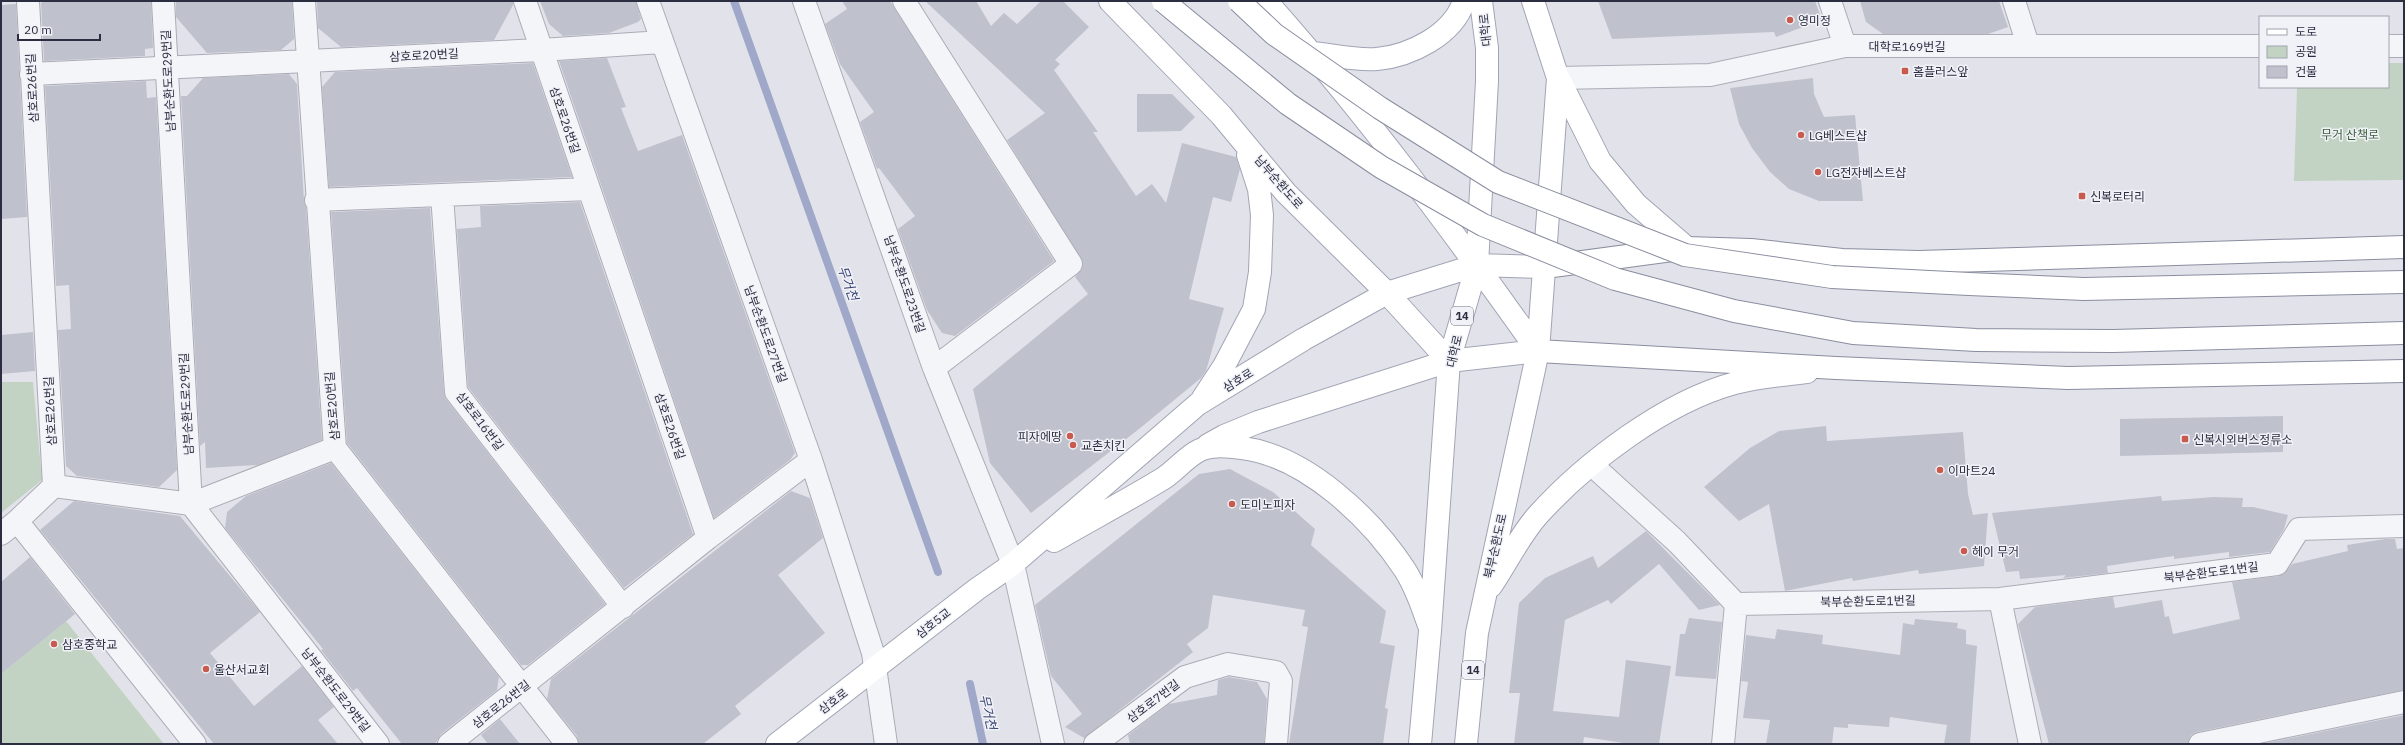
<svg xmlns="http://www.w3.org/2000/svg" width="2405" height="745" font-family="'IBM Plex Sans','Noto Sans KR',sans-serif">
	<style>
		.green { fill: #c3d3c3 }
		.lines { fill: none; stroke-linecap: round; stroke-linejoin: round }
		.stream { stroke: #9fa8c8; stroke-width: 8 }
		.building { fill: #bfc1cc }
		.minor-casing { stroke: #abacb7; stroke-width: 24 }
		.major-casing { stroke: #a2a4b5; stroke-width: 24 }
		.highway-casing { stroke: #8a8d9f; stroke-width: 24 }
		.minor { stroke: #f4f5f8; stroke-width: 22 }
		.major { stroke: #fff; stroke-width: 22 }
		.highway { stroke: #fff; stroke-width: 22 }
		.highway-bridge-casing { stroke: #8a8d9f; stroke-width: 24; stroke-linecap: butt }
		.highway-bridge { stroke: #fff; stroke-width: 22 }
		.poi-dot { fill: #c85a4e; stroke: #f1f2f7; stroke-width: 1.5 }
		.labels { text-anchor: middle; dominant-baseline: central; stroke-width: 3; stroke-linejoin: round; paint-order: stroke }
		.shield { fill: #f1f2f7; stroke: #666878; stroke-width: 1 }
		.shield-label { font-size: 11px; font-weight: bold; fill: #2b2d41 }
		.poi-label { font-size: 12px; fill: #2b2d41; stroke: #f1f2f7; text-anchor: start }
		.street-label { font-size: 12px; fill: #2b2d41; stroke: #f1f2f7 }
		.park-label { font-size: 12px; fill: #395c3b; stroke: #f1f2f7 }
		.water-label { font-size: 13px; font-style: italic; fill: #374273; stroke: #f1f2f7 }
	</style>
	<rect width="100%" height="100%" fill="#e2e3ea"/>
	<path class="green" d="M 2388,63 L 2404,63 L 2404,180 L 2294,181 L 2297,87 L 2388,87 Z
		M 1,382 L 33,382 L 42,480 L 1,513 Z
		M 66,621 L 164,744 L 1,744 L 1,674 Z"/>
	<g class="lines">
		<path class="stream" d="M 734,1 L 938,572
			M 970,684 L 983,744"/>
	</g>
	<path class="building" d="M 45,1 L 151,1 L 153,48 L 145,49 L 145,56 L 44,61 L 41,3 Z
		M 176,1 L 292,1 L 294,39 L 281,50 L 207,53 L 176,17 Z
		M 326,1 L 513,1 L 513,5 L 494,40 L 341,47 L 318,28 L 317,2 Z
		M 540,1 L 636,1 L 641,19 L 638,22 L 609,33 L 563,36 L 549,24 Z
		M 842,1 L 890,1 L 1054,261 L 955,336 L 942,333 L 927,310 L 898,229 L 915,216 L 879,168 L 877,169 L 860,122 L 874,112 L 840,64 L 825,24 L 847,9 Z
		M 925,1 L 976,1 L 991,26 L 1004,13 L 1017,24 L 1041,1 L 1063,1 L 1089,27 L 1055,60 L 1060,64 L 1054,70 L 1098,132 L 1093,132 L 1136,196 L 1152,184 L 1166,203 L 1182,143 L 1236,157 L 1240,169 L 1231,202 L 1213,197 L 1189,299 L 1224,308 L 1206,371 L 1201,378 L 1139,429 L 1031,513 L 990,463 L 973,389 L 1088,294 L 1075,277 L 1082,269 L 1083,263 L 1007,140 L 1045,113 Z
		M 1598,1 L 1815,1 L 1822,20 L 1776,37 L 1774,32 L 1612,39 Z
		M 1860,1 L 1999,1 L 2008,27 L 1988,34 L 1883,34 L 1866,22 Z
		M 16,4 L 27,217 L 1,219 L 1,5 Z
		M 607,58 L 626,107 L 621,108 L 638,151 L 682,135 L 795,453 L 790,460 L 714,518 L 559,61 Z
		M 533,63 L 572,177 L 329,187 L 322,87 L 335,72 Z
		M 289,74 L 297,84 L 304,201 L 306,207 L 322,440 L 258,465 L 206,468 L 205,442 L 200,446 L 181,96 L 187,96 L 203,78 Z
		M 1813,78 L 1814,94 L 1824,117 L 1855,115 L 1863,201 L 1819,201 L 1789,189 L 1770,172 L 1752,148 L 1739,124 L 1730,88 Z
		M 146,81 L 147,98 L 156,97 L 177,470 L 159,487 L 77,476 L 66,466 L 58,330 L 71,329 L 69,285 L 56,286 L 45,86 Z
		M 1137,94 L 1172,94 L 1195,117 L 1181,131 L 1137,132 Z
		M 580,202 L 693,534 L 624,588 L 468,387 L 457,229 L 481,227 L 480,206 Z
		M 430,208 L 444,393 L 446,399 L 605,604 L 528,665 L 521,665 L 347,443 L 331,212 Z
		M 33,332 L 35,371 L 1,374 L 1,335 Z
		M 2283,416 L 2283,452 L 2120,456 L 2120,419 Z
		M 1826,426 L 1827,441 L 1963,432 L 1968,494 L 1973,515 L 1988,513 L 1984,566 L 1919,574 L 1918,570 L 1853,581 L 1852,578 L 1785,591 L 1769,504 L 1739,521 L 1704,487 L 1750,448 L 1779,431 Z
		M 331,463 L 499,677 L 497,690 L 441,734 L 435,744 L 402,744 L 357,688 L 353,691 L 321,650 L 323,649 L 225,528 L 227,512 L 246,496 Z
		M 1230,469 L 1273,492 L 1315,529 L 1311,545 L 1386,611 L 1380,643 L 1395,646 L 1385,708 L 1388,709 L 1383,744 L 1289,744 L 1308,627 L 1302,626 L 1305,610 L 1213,595 L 1208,628 L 1187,644 L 1193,652 L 1084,738 L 1065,727 L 1082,714 L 1051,676 L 1035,605 L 1199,474 Z
		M 791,491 L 810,498 L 823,538 L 778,575 L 825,633 L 735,706 L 741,714 L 703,744 L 579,744 L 577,736 L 547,699 L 551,679 Z
		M 2161,496 L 2162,501 L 2214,497 L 2243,498 L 2242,507 L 2253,507 L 2288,515 L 2284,529 L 2270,552 L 2229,557 L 2229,552 L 2174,559 L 2174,556 L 2107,566 L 2108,573 L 2063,578 L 2066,575 L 2020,579 L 2019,571 L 2006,572 L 1992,513 Z
		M 74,501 L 180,516 L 260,612 L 210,653 L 254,706 L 302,666 L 334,707 L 318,720 L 338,744 L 214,744 L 40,530 Z
		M 1646,531 L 1720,605 L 1699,610 L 1659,564 L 1611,604 L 1608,600 L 1565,620 L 1553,711 L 1619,717 L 1626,660 L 1671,666 L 1659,744 L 1630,744 L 1584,737 L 1583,744 L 1514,744 L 1520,693 L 1509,693 L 1519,603 L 1545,578 L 1593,556 L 1598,568 Z
		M 2385,539 L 2395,539 L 2397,549 L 2404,548 L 2404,690 L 2197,732 L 2191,735 L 2188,744 L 2049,744 L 2018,624 L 2035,607 L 2113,597 L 2115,608 L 2162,600 L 2165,617 L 2169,616 L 2173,634 L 2240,619 L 2232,582 L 2279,576 L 2284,574 L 2292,564 L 2348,551 L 2347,545 Z
		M 30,557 L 75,614 L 1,674 L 1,582 Z
		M 1689,618 L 1722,622 L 1716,679 L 1675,676 L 1680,634 L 1685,634 Z
		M 1915,619 L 1958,623 L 1957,628 L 1966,630 L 1966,644 L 1977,646 L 1970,744 L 1944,744 L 1947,725 L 1890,717 L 1889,727 L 1848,724 L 1848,728 L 1834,727 L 1832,744 L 1766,744 L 1770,720 L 1743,718 L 1748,682 L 1741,681 L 1746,635 L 1775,639 L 1777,629 L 1823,635 L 1822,644 L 1900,655 L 1903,623 L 1914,625 Z
		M 1229,677 L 1257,682 L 1267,699 L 1264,744 L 1130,744 L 1128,735 L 1169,704 L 1217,695 L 1218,680 Z
		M 2404,715 L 2404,744 L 2262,744 Z
		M 500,719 L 520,744 L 488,744 L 481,735 Z"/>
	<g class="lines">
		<defs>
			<path id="minor" d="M 28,1 L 54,486 L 17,521 L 195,744
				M 163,1 L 191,504 L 378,744
				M 304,1 L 335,448 L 567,744
				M 648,1 L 811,460 L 873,653 L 886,744
				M 804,1 L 934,368 L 1013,564 L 1053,744
				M 904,1 L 1071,264 L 934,368
				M 1830,1 L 1845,46
				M 2014,1 L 2028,45
				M 2388,46 L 2404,46
				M 31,74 L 541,50 L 662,42
				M 1558,78 L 1710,75 L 1845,46 L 2260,46
				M 442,195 L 456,392 L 623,607
				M 316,200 L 589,189
				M 1592,465 L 1677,542 L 1736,604 L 2000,599 L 2277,564 L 2299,529 L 2404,526
				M 54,486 L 191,504 L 335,448
				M 1,534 L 17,521
				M 708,538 L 811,460
				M 2000,599 L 2030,744
				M 449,744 L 708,538 L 525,1
				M 1095,744 L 1185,677 L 1228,664 L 1276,672 L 1281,681 L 1276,744
				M 1723,744 L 1736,604
				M 2200,744 L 2404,702"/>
			<path id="major" d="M 1110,1 L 1221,115 L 1286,193 L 1387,293 L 1449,361
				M 1266,1 C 1364,111 1453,231 1538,351
				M 1313,53 C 1333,55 1357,61 1377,59 C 1410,56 1453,35 1464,1
				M 1559,79 L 1600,161 L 1636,204 L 1687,248
				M 1203,398 L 1224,366 L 1254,309 L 1260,272 L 1262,215 L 1259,189 L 1248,155
				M 1208,445 L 1224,436 L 1258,422 L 1449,361 L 1538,351
				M 1054,541 C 1090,520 1128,500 1164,478 C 1176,470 1187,456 1200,450 C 1213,444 1229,447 1242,448 C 1306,456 1371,518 1405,570 C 1415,586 1422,605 1428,623
				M 1491,586 C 1506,564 1520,535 1538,515 C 1586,462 1665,402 1735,383 C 1758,377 1783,375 1807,372
				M 777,744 L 977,589 L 1013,564 L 1198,404 L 1304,339 L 1387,293 L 1477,265 L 1545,267
				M 1420,744 L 1430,631 L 1449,361 L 1477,265 L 1487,81 L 1487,48 L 1481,1
				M 1466,744 L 1477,633 L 1538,351 L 1558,78 L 1533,1"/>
			<path id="highway" d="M 1545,267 L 1687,248 L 1751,250 L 1842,260 L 1919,262 L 2404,247
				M 1538,351 L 1836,368 L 2068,378 L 2404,371"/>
		</defs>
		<use href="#minor" class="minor-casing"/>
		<use href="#major" class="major-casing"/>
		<use href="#highway" class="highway-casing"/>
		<use href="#minor" class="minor"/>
		<use href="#major" class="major"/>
		<use href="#highway" class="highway"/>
		<defs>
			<path id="highway-bridge" d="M 1163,1 L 1288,104 L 1381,167 L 1483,225 L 1615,279 L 1734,311 L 1853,333 L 1976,340 L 2113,341 L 2404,333
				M 1239,1 L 1274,34 L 1380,108 L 1498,182 L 1685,255 L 1832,277 L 1969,284 L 2084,289 L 2404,282"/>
		</defs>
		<use href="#highway-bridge" class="highway-bridge-casing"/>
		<use href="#highway-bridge" class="highway-bridge"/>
	</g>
	<g class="poi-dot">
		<circle cx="1790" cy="20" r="4"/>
		<rect x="1901" y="67" width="8" height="8" rx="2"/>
		<circle cx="1801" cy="135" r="4"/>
		<circle cx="1818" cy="172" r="4"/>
		<rect x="2078" y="192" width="8" height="8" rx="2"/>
		<circle cx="1070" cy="436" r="4"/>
		<rect x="2181" y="435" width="8" height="8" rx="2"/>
		<circle cx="1073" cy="445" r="4"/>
		<circle cx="1940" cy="470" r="4"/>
		<circle cx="1232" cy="504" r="4"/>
		<circle cx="1964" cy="551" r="4"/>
		<circle cx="54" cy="644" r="4"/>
		<circle cx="206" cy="669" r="4"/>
	</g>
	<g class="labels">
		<g class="shield">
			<rect x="1451" y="307" width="22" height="18" rx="3"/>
			<rect x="1462" y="661" width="22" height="18" rx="3"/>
		</g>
		<g class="shield-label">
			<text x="1462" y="316">14</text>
			<text x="1473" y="670">14</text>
		</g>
		<g class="poi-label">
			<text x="1798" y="20">영미정</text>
			<text x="1913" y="71">홈플러스앞</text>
			<text x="1809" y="135">LG베스트샵</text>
			<text x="1826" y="172">LG전자베스트샵</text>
			<text x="2090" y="196">신복로터리</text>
			<text x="1062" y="436" text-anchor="end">피자에땅</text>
			<text x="2193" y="439">신복시외버스정류소</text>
			<text x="1081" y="445">교촌치킨</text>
			<text x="1948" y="470">이마트24</text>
			<text x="1240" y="504">도미노피자</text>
			<text x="1972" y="551">헤이 무거</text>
			<text x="62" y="644">삼호중학교</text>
			<text x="214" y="669">울산서교회</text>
		</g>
		<g class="street-label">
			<text transform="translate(1485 30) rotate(-96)">대학로</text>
			<text x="1907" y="46">대학로169번길</text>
			<text transform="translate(424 55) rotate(-3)">삼호로20번길</text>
			<text transform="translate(168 81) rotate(-93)">남부순환도로29번길</text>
			<text transform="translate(32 88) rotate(-93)">삼호로26번길</text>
			<text transform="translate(565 120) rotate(71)">삼호로26번길</text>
			<text transform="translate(1279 182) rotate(49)">남부순환도로</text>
			<text transform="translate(905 284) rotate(71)">남부순환도로23번길</text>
			<text transform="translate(766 334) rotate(70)">남부순환도로27번길</text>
			<text transform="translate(1454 351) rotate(-77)">대학로</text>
			<text transform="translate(1238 380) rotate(-32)">삼호로</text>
			<text transform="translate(186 404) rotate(-93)">남부순환도로29번길</text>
			<text transform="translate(332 406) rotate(-95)">삼호로20번길</text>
			<text transform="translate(50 411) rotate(-93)">삼호로26번길</text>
			<text transform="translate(480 421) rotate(53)">삼호로16번길</text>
			<text transform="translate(670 426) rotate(71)">삼호로26번길</text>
			<text transform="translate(1495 546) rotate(-77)">북부순환도로</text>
			<text transform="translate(2211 572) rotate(-7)">북부순환도로1번길</text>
			<text transform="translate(1868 601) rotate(-1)">북부순환도로1번길</text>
			<text transform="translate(933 623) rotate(-38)">삼호5교</text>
			<text transform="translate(336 690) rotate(52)">남부순환도로29번길</text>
			<text transform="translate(833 701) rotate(-37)">삼호로</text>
			<text transform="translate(1153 701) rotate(-37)">삼호로7번길</text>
			<text transform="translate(501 704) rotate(-38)">삼호로26번길</text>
		</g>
		<g class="park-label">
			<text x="2350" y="134">무거 산책로</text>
		</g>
		<g class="water-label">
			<text transform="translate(848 283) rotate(70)">무거천</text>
			<text transform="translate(988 712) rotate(77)">무거천</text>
		</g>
	</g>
	<rect width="2405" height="745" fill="none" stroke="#2b2d41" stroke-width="4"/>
	<rect x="2259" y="16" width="130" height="72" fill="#f1f2f7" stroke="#a2a3ae"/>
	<rect x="2267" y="29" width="20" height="6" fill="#ffffff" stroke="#a2a3ae"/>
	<text x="2295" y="36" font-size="12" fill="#2b2d41">도로</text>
	<rect x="2267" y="46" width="20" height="12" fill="#c3d3c3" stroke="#a2a3ae"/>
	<text x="2295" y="56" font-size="12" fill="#2b2d41">공원</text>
	<rect x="2267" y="66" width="20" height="12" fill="#bfc1cc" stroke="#a2a3ae"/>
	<text x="2295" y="76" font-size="12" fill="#2b2d41">건물</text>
	<path d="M18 34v6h82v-6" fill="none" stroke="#2b2d41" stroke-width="2"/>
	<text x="24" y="34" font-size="12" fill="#2b2d41" stroke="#f1f2f7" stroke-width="3" paint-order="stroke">20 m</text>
</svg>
